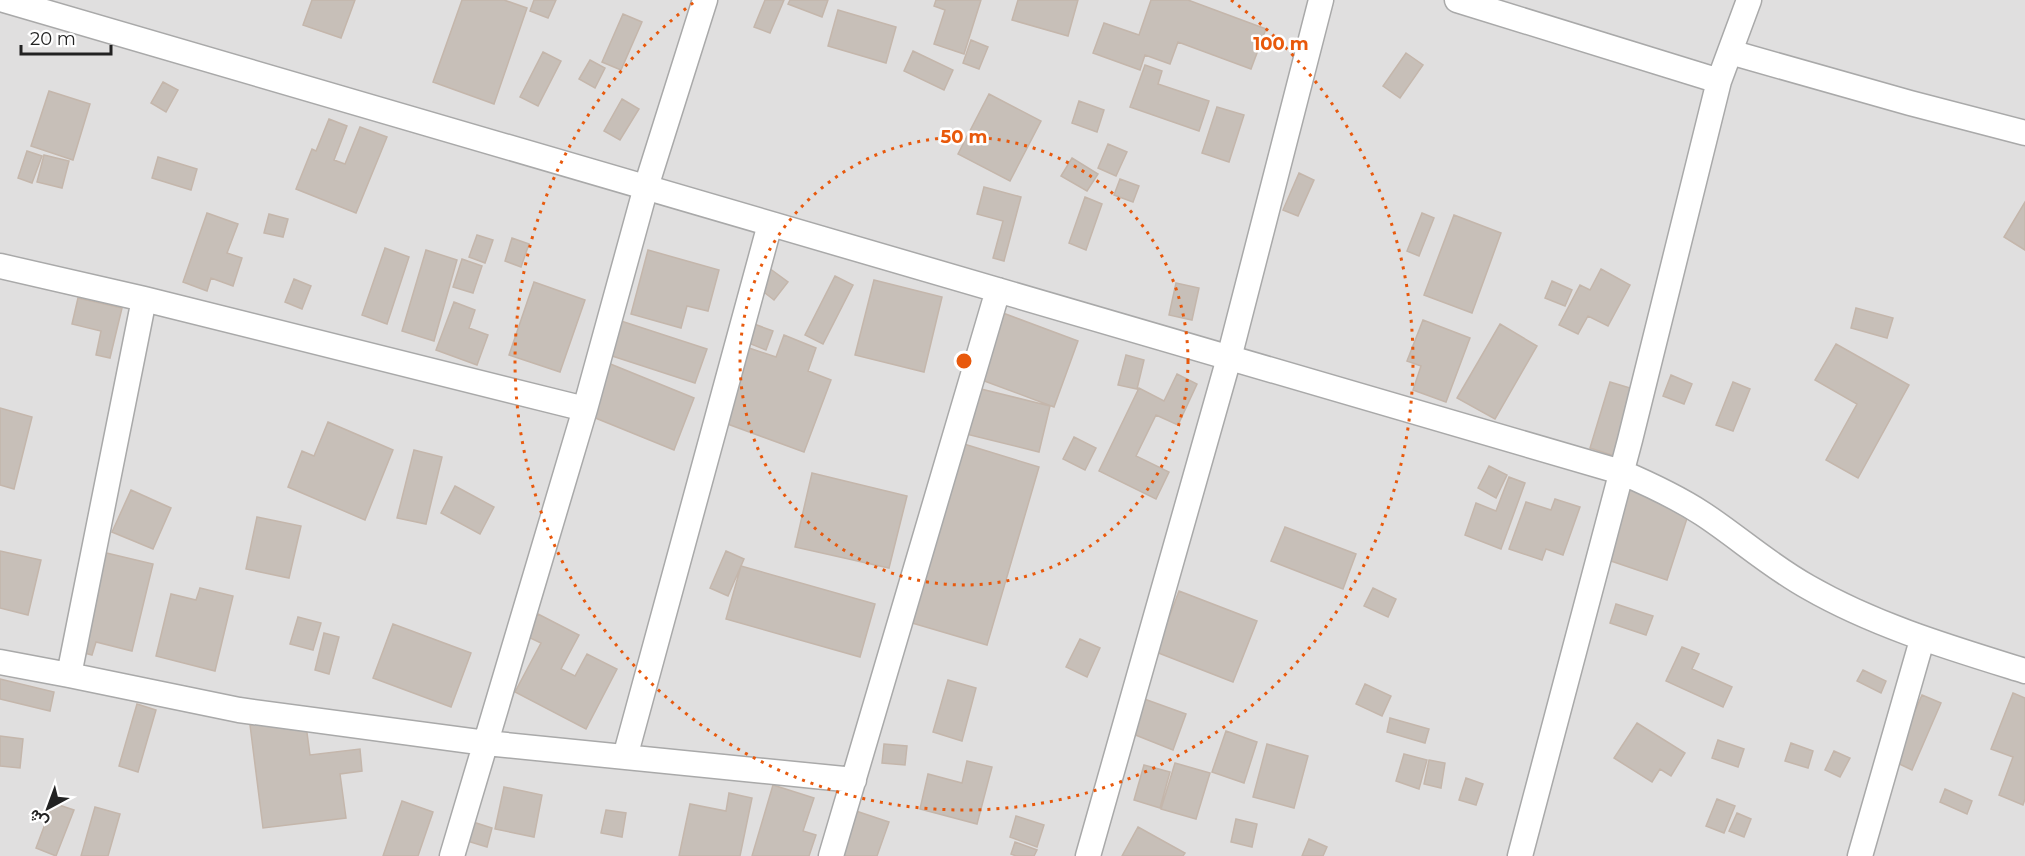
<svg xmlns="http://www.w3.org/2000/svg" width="2025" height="856" font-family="Montserrat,Vazirmatn,sans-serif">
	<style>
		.residential { fill: #e0dfdf }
		.building { fill: #c7bfb8; stroke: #c4b6ab; stroke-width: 1.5 }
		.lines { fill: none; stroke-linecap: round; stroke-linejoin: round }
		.street-casing { stroke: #a9a9a9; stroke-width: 27 }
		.street { stroke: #fff; stroke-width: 24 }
		.ring { fill: none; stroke: #e8590c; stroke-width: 3; stroke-dasharray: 3 6 }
		.centre { fill: #e8590c; stroke: #fff; stroke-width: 3 }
		.ring-label { font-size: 18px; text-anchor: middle; font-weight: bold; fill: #e8590c; stroke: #fff; stroke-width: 5; stroke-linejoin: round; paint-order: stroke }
	</style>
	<rect width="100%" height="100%" fill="#f2efe9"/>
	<path class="residential" d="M 0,0 L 2025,0 L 2025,856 L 0,856 Z"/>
	<path class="building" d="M 312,0 L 355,0 L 341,38 L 303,25 Z
		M 462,0 L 504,0 L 527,8 L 494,104 L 433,82 Z
		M 534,0 L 556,0 L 548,18 L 530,11 Z
		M 765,0 L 784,0 L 770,33 L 754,27 Z
		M 790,0 L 828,0 L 822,17 L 788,4 Z
		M 936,0 L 981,0 L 964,54 L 934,44 L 945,10 L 934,6 Z
		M 1018,0 L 1078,0 L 1068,36 L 1012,20 Z
		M 1151,0 L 1188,0 L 1266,29 L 1251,69 L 1178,42 L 1170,64 L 1145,55 L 1140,70 L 1093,53 L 1104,23 L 1139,35 Z
		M 838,10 L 896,27 L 886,63 L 828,46 Z
		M 623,14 L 642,22 L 621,70 L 602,62 Z
		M 971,40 L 988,47 L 979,69 L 963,63 Z
		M 913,51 L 953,70 L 944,90 L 904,71 Z
		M 543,52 L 561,61 L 538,106 L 520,97 Z
		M 1406,53 L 1423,65 L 1400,98 L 1383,86 Z
		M 590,60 L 605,68 L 595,88 L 579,79 Z
		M 1145,65 L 1162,71 L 1158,84 L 1209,101 L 1199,131 L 1130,107 Z
		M 163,82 L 178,90 L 166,112 L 151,103 Z
		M 49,91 L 90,104 L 73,160 L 31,146 Z
		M 989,94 L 1041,121 L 1010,181 L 958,154 Z
		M 622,99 L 639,109 L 620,140 L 604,131 Z
		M 1079,101 L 1104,110 L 1097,132 L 1072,123 Z
		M 1217,107 L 1244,115 L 1229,162 L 1202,153 Z
		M 329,119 L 347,126 L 334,160 L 345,164 L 360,127 L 387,137 L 356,213 L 296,189 L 312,149 L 316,151 Z
		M 1108,144 L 1127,152 L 1116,176 L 1098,168 Z
		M 27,151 L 42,156 L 32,183 L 18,178 Z
		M 44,155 L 69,161 L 62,188 L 37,182 Z
		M 158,157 L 197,169 L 191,190 L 152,178 Z
		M 1072,158 L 1098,174 L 1087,191 L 1061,176 Z
		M 1299,173 L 1314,180 L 1298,216 L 1283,210 Z
		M 1120,179 L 1139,186 L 1133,202 L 1114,195 Z
		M 984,187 L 1021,197 L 1004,261 L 993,258 L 1003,221 L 977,214 Z
		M 1085,197 L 1102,204 L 1086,250 L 1069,243 Z
		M 2025,202 L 2025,250 L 2004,237 Z
		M 207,213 L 238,224 L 227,253 L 242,258 L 233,286 L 211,278 L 207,291 L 183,282 Z
		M 1422,213 L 1434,218 L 1419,256 L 1407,251 Z
		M 269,214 L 288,219 L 283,237 L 264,233 Z
		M 1454,215 L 1501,233 L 1472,313 L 1424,295 Z
		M 477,235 L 493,240 L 485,263 L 469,257 Z
		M 512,238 L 529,244 L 521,267 L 505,261 Z
		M 385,248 L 409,257 L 387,324 L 362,315 Z
		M 426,250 L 457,260 L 434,341 L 402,331 Z
		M 648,250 L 719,270 L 708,311 L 687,306 L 681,328 L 631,314 Z
		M 462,259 L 482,266 L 473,293 L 453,287 Z
		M 769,268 L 788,282 L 774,300 L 756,286 Z
		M 1601,269 L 1630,285 L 1608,326 L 1588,316 L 1578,334 L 1559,325 L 1580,285 L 1590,290 Z
		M 835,276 L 853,285 L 823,344 L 805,335 Z
		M 294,279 L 311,286 L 302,309 L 285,302 Z
		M 874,280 L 942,297 L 924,372 L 855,355 Z
		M 1552,281 L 1572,290 L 1565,306 L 1545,298 Z
		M 534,282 L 585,300 L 560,372 L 509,355 Z
		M 1176,283 L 1199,288 L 1192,320 L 1169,315 Z
		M 78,298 L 122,308 L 110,358 L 96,355 L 101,331 L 72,324 Z
		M 454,302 L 475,310 L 469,328 L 488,335 L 477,365 L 436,350 Z
		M 1856,308 L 1893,318 L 1887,338 L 1851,328 Z
		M 1003,313 L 1078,341 L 1054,407 L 979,379 Z
		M 618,320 L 707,349 L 695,383 L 606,354 Z
		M 1423,320 L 1470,338 L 1446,402 L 1413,390 L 1421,366 L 1407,361 Z
		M 746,321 L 773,331 L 766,350 L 739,339 Z
		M 1500,324 L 1537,346 L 1495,419 L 1457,398 Z
		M 784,335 L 816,348 L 808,371 L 831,380 L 804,452 L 722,422 L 749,348 L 776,357 Z
		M 1836,344 L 1909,385 L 1858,478 L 1826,460 L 1857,404 L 1815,380 Z
		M 1126,355 L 1144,360 L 1137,389 L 1118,385 Z
		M 608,363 L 694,398 L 674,450 L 588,415 Z
		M 1177,374 L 1197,384 L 1178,425 L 1156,415 L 1136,456 L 1169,472 L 1156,499 L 1099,471 L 1139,388 L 1164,401 Z
		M 1671,375 L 1692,384 L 1684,404 L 1663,396 Z
		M 1610,382 L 1650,394 L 1630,461 L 1590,448 Z
		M 1733,382 L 1750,389 L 1733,431 L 1716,425 Z
		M 977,388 L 1050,406 L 1039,452 L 966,434 Z
		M 0,408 L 32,417 L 14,489 L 0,485 Z
		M 328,422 L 393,450 L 365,520 L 288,487 L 302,451 L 314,456 Z
		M 1074,437 L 1096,448 L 1085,470 L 1063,459 Z
		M 964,444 L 1039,467 L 987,645 L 912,623 Z
		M 414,450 L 442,457 L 426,524 L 397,518 Z
		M 1489,466 L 1507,475 L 1496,498 L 1478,488 Z
		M 812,473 L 907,496 L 889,568 L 795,547 Z
		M 1509,477 L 1525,483 L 1501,549 L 1465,535 L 1476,503 L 1496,511 Z
		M 1630,485 L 1691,506 L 1667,580 L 1605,559 Z
		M 455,486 L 494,507 L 480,534 L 441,513 Z
		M 131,490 L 171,508 L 153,549 L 112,532 Z
		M 1555,499 L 1580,507 L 1563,555 L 1546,549 L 1542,560 L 1509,549 L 1526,502 L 1551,510 Z
		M 257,517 L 301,526 L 289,578 L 246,569 Z
		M 1285,527 L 1356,554 L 1343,589 L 1271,561 Z
		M 94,550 L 153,564 L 132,651 L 96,642 L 92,655 L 70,649 Z
		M 0,551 L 41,560 L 28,615 L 0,608 Z
		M 726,551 L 744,559 L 728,596 L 710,588 Z
		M 741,566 L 875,604 L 860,657 L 726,619 Z
		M 200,588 L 233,596 L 215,671 L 156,656 L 171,594 L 196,600 Z
		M 1373,588 L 1396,599 L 1388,617 L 1364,606 Z
		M 1179,591 L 1257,621 L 1233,682 L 1156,652 Z
		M 1616,604 L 1653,616 L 1646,635 L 1610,623 Z
		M 538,614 L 579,635 L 561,669 L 575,676 L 587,654 L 617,669 L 586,729 L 515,692 L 541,643 L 526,636 Z
		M 298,617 L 321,623 L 313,650 L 290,644 Z
		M 393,624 L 471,653 L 451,707 L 373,678 Z
		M 324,633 L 339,637 L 329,674 L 315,670 Z
		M 1080,639 L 1100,648 L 1087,677 L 1066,667 Z
		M 1682,647 L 1699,654 L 1692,669 L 1732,687 L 1723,707 L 1666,681 Z
		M 1863,670 L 1886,681 L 1881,693 L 1857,681 Z
		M 0,679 L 54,692 L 50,711 L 0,699 Z
		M 948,680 L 976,688 L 962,741 L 933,732 Z
		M 1365,684 L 1391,696 L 1382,716 L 1356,704 Z
		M 2013,693 L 2025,698 L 2025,799 L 2023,805 L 1999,795 L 2013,757 L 1991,749 Z
		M 1922,695 L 1941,703 L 1912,770 L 1893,761 Z
		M 1136,696 L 1186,714 L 1173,750 L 1123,730 Z
		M 137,704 L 156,710 L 138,772 L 119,766 Z
		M 305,718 L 310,755 L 360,749 L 362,771 L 340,774 L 346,818 L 263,828 L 250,725 Z
		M 1390,718 L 1429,729 L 1425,743 L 1387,732 Z
		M 1637,723 L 1685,753 L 1671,776 L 1660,769 L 1652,782 L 1614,758 Z
		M 1226,731 L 1257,742 L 1244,783 L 1212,772 Z
		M 0,736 L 23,739 L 20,768 L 0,766 Z
		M 1718,740 L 1744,749 L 1738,767 L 1712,758 Z
		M 1791,743 L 1813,751 L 1808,768 L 1785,761 Z
		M 884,744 L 907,746 L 905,765 L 882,763 Z
		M 1267,744 L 1308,756 L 1294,808 L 1253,797 Z
		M 1834,751 L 1850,758 L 1840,777 L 1825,770 Z
		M 1404,754 L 1427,760 L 1419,789 L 1396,781 Z
		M 1429,760 L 1445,763 L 1441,788 L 1424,784 Z
		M 967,761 L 992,767 L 977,824 L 920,809 L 928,774 L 962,783 Z
		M 1175,763 L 1210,773 L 1196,819 L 1161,809 Z
		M 1144,765 L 1170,772 L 1160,808 L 1134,800 Z
		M 1466,778 L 1483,784 L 1476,805 L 1459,800 Z
		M 773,785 L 814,798 L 803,831 L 816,835 L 809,856 L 752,856 Z
		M 504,787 L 542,795 L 534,837 L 495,829 Z
		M 1945,789 L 1972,801 L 1967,814 L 1940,802 Z
		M 729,793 L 752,798 L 740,856 L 679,856 L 690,804 L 726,811 Z
		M 1717,799 L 1735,806 L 1724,833 L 1706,826 Z
		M 402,801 L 433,812 L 418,856 L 383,856 Z
		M 53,803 L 74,810 L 56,856 L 36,848 Z
		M 95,807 L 120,814 L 108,856 L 81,856 Z
		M 844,807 L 889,822 L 877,856 L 826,856 Z
		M 606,810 L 626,813 L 622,837 L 601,833 Z
		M 1737,813 L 1751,819 L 1744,837 L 1729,831 Z
		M 1016,816 L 1044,825 L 1037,847 L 1010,837 Z
		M 1236,819 L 1257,824 L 1252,847 L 1231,842 Z
		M 470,821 L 492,828 L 487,847 L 464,840 Z
		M 1138,827 L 1185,853 L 1183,856 L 1122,856 Z
		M 1309,839 L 1327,847 L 1323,856 L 1302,856 Z
		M 1015,842 L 1037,850 L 1034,856 L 1016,856 L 1011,854 Z"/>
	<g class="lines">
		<defs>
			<path id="street" d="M 4,0 L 1621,472 C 1649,484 1677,497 1703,514 C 1738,537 1770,566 1808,587 C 1876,626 1951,648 2025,671
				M 1457,0 L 1719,81
				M 1730,52 L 1910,103 L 2025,133
				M 0,266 L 144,299 L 585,409
				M 0,662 L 69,675 L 239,710 L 486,743 L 854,780
				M 69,675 L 144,299
				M 625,757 L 770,224
				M 452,856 L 585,409 L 646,187 L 705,0
				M 831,856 L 998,290
				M 1088,856 L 1229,358 L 1321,0
				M 1520,856 L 1630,440 L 1719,81 L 1749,0
				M 1860,856 L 1922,640"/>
		</defs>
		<use href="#street" class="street-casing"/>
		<use href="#street" class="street"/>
	</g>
	<g class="ring">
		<circle cx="964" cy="361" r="224"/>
		<path d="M1231 0A449 449 0 1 1 697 0"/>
	</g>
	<circle cx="964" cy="361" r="9" class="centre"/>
	<g class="ring-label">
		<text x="1281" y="50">100 m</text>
		<text x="964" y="143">50 m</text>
	</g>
	<g transform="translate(48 808) rotate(221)" stroke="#ffffff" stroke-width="4.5" paint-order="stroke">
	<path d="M0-4.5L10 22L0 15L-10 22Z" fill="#222222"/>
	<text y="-9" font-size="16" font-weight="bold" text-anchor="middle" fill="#222222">ش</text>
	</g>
	<path d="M21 45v9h90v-9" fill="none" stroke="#222222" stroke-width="3"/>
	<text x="30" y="45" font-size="18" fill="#222222" stroke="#ffffff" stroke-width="4.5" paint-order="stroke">20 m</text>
</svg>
